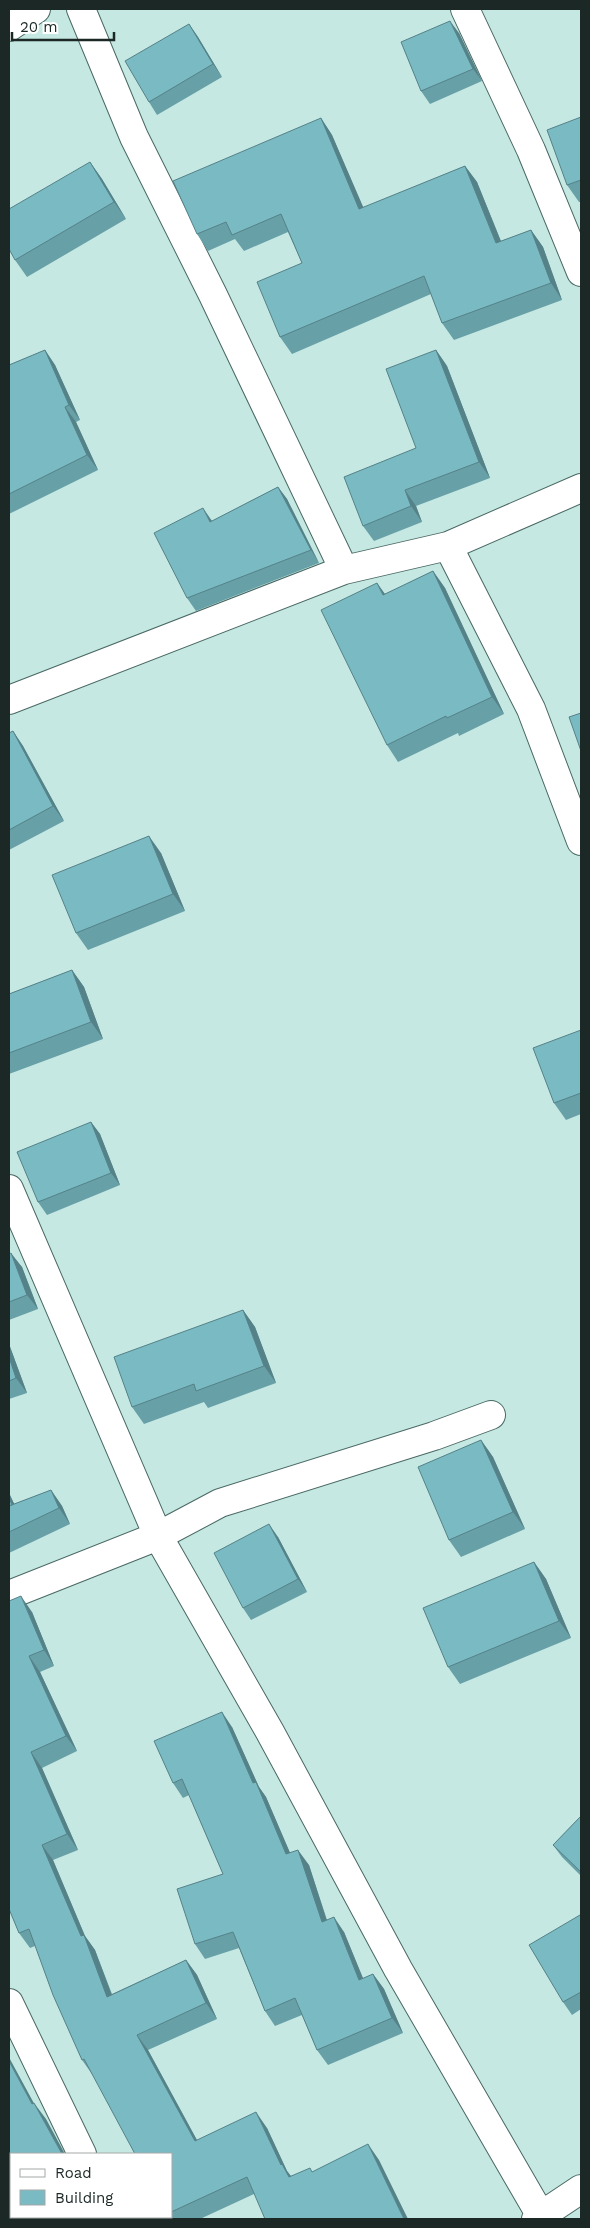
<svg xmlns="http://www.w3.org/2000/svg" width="590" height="2228" font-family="'Work Sans',sans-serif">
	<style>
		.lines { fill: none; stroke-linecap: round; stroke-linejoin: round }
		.minor-casing { stroke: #496863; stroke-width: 30 }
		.minor { stroke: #fff; stroke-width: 28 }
		.wall { fill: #68a0a8 }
		.shaded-wall { fill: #558288 }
		.building { fill: #79bac3; stroke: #558288 }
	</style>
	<rect width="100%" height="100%" fill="#c6e8e2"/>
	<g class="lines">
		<defs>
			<path id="minor" d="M 81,9 L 134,137 L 213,295 L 344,570
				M 465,9 L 531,150 L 581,272
				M 9,27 L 36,9
				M 448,546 L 531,709 L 581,841
				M 9,700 L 344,570 L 448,546 L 581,488
				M 9,1189 L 158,1536 L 270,1732 L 398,1969 L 541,2216
				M 9,1595 L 158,1536 L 220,1503 L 434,1436 L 491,1415
				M 9,2003 L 82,2154
				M 112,2217 L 113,2219
				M 536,2219 L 581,2189"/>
		</defs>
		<use href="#minor" class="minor-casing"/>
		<use href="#minor" class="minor"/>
	</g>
	<path class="wall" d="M 189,24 L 198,37 L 222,77 L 157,115 L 149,102 Z
		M 459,33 L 482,81 L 430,104 L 421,91 Z
		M 581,117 L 581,202 L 579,202 L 567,185 Z
		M 321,118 L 332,135 L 363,208 L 465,166 L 477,182 L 501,241 L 531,230 L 543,247 L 562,300 L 454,340 L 442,323 L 431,294 L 292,354 L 280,337 L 302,263 L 288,232 L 244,251 L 235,239 L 208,251 L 197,234 Z
		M 90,162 L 102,179 L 126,219 L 27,277 L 15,260 Z
		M 45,350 L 55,365 L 80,420 L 76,422 L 98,470 L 9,514 L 9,365 Z
		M 436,350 L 447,366 L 490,478 L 416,506 L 422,522 L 374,541 L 363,526 L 416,448 Z
		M 278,487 L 287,499 L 319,563 L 196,611 L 187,598 L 212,521 Z
		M 433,571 L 445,588 L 504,714 L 459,736 L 458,733 L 398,762 L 387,745 L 377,583 L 385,594 Z
		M 13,731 L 23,746 L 64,821 L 9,850 L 9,733 Z
		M 161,853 L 185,911 L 88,950 L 76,933 Z
		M 72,970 L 84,987 L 103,1039 L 9,1074 L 9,994 Z
		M 581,1030 L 581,1114 L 566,1120 L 554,1103 Z
		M 91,1122 L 100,1134 L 120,1185 L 47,1215 L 38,1202 Z
		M 9,1254 L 22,1267 L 38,1309 L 9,1320 Z
		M 243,1310 L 255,1327 L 276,1383 L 208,1408 L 204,1402 L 144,1424 L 132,1407 Z
		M 9,1344 L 27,1393 L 9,1399 Z
		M 481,1440 L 493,1457 L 525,1529 L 461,1557 L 449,1540 Z
		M 51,1490 L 62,1506 L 70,1524 L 9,1553 L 9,1493 L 14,1504 Z
		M 278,1537 L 307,1592 L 251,1620 L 243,1608 Z
		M 534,1562 L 546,1579 L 571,1638 L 460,1684 L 448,1667 Z
		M 32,1612 L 54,1666 L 40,1672 L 77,1751 L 42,1768 L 78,1850 L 53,1860 L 85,1936 L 95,1950 L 112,1994 L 186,1960 L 197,1975 L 217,2019 L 148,2050 L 197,2140 L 267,2128 L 287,2171 L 291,2176 L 379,2160 L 254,2194 L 200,2219 L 161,2219 L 160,2217 L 171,2217 L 171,2154 L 92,2074 L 82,2060 L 35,1946 L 30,1948 L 19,1933 L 9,1909 Z
		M 232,1727 L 259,1787 L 266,1797 L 290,1853 L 309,1865 L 327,1920 L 344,1932 L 363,1979 L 373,1974 L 384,1989 L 403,2033 L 328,2065 L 317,2050 L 302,2015 L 275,2026 L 265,2011 L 239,1948 L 205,1959 L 195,1944 L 223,1874 L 189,1795 L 183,1798 L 173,1783 Z
		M 581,1816 L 581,1876 L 562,1857 L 553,1845 Z
		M 581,1917 L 581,2009 L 572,2015 L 563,2002 Z"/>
	<path class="shaded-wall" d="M 450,21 L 459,33 L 482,81 L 473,69 Z
		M 189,24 L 198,37 L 222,77 L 213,64 Z
		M 321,118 L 332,135 L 371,225 L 359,209 Z
		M 90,162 L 102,179 L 126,219 L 114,202 Z
		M 465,166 L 477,182 L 508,259 L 496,243 Z
		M 531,230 L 543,247 L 562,300 L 551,283 Z
		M 45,350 L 55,365 L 80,420 L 69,405 Z
		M 436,350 L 447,366 L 490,478 L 479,462 Z
		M 65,407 L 76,422 L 98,470 L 87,455 Z
		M 278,487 L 287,499 L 319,563 L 311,550 Z
		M 405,490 L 416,506 L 422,522 L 411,506 Z
		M 203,508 L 212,521 L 210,522 Z
		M 433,571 L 445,588 L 504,714 L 492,697 Z
		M 377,583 L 389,600 L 383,595 Z
		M 13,731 L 23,746 L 64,821 L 53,806 Z
		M 149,836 L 161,853 L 185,911 L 173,894 Z
		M 72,970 L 84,987 L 103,1039 L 91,1022 Z
		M 91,1122 L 100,1134 L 120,1185 L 111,1173 Z
		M 11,1253 L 22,1267 L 38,1309 L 27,1295 Z
		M 243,1310 L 255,1327 L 276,1383 L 264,1366 Z
		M 9,1344 L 27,1393 L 16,1378 L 9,1357 Z
		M 481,1440 L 493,1457 L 525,1529 L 513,1512 Z
		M 51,1490 L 62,1506 L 70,1524 L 59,1508 Z
		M 9,1493 L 22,1520 L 13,1508 L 9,1498 Z
		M 269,1524 L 278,1537 L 307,1592 L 298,1579 Z
		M 534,1562 L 546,1579 L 571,1638 L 559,1621 Z
		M 21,1596 L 32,1612 L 54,1666 L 44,1650 Z
		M 29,1656 L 40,1672 L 77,1751 L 66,1736 Z
		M 222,1712 L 232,1727 L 259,1787 L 266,1797 L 297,1869 L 286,1854 L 253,1783 Z
		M 31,1752 L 42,1768 L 78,1850 L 67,1834 Z
		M 42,1845 L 53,1860 L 85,1936 L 95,1950 L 118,2012 L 107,1997 Z
		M 298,1850 L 309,1865 L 332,1937 L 322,1922 Z
		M 334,1917 L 344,1932 L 370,1995 L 359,1980 Z
		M 186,1960 L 197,1975 L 217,2019 L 206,2003 Z
		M 373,1974 L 384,1989 L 403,2033 L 392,2018 Z
		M 137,2035 L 148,2050 L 206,2157 L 195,2141 Z
		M 9,2057 L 11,2061 L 43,2120 L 32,2104 L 9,2061 Z
		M 34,2103 L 46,2119 L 65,2154 L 62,2154 Z
		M 256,2112 L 267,2128 L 287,2171 L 293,2179 L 289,2177 L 281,2165 Z
		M 368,2144 L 379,2160 L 408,2219 L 404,2219 Z"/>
	<path class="building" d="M 450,21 L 473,69 L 421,91 L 401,42 Z
		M 189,24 L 213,64 L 149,102 L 125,61 Z
		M 581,117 L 581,181 L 581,180 L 567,185 L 547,130 Z
		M 321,118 L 359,209 L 465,166 L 496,243 L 531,230 L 551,283 L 442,323 L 424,276 L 280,337 L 257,282 L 302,263 L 281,214 L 232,235 L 226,222 L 197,234 L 173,181 Z
		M 90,162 L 114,202 L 15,260 L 9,249 L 9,209 Z
		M 45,350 L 69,405 L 65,407 L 87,455 L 9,494 L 9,365 Z
		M 436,350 L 479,462 L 405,490 L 411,506 L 363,526 L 344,477 L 416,448 L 386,369 Z
		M 278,487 L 311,550 L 187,598 L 154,533 L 203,508 L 210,522 Z
		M 433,571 L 492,697 L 447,718 L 446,716 L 387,745 L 321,610 L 377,583 L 383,595 Z
		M 581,713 L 581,751 L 569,717 Z
		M 13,731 L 53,806 L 9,830 L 9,733 Z
		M 149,836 L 173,894 L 76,933 L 52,875 Z
		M 72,970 L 91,1022 L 9,1053 L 9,994 Z
		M 581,1030 L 581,1093 L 554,1103 L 533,1048 Z
		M 91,1122 L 111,1173 L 38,1202 L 17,1152 Z
		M 11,1253 L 27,1295 L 9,1302 L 9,1254 Z
		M 243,1310 L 264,1366 L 196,1391 L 194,1384 L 132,1407 L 114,1357 Z
		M 9,1357 L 16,1378 L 9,1381 Z
		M 481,1440 L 513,1512 L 449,1540 L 418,1467 Z
		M 51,1490 L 59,1508 L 9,1532 L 9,1506 Z
		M 9,1498 L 12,1505 L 9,1506 Z
		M 269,1524 L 298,1579 L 243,1608 L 214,1553 Z
		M 534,1562 L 559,1621 L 448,1667 L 423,1608 Z
		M 21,1596 L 44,1650 L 29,1656 L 66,1736 L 31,1752 L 67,1834 L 42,1845 L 81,1936 L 84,1935 L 107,1997 L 186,1960 L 206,2003 L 137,2035 L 195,2141 L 256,2112 L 281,2165 L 282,2164 L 289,2177 L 310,2168 L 312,2172 L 368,2144 L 404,2219 L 265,2219 L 247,2177 L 171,2212 L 171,2154 L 135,2154 L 84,2059 L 82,2060 L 53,1995 L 29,1929 L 19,1933 L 9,1909 L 9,1601 Z
		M 222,1712 L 253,1783 L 256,1782 L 286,1854 L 298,1850 L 322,1922 L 334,1917 L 359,1980 L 373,1974 L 392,2018 L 317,2050 L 295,1998 L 265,2011 L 233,1932 L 195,1944 L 177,1889 L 223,1874 L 182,1779 L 173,1783 L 154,1741 Z
		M 581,1816 L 581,1872 L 553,1845 Z
		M 580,1915 L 581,1917 L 581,1992 L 563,2002 L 529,1945 Z
		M 9,2061 L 32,2104 L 34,2103 L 62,2154 L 11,2154 L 11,2217 L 83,2217 L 84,2219 L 9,2219 Z"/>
	<rect width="590" height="2228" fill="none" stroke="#1b2826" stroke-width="20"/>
	<rect x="10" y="2153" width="162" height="65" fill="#ffffff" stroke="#a4a9a8"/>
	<rect x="20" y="2169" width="25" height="8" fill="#ffffff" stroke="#a4a9a8"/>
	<text x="55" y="2178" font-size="15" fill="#1b2826">Road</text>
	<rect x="20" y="2190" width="25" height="15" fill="#79bac3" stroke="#a4a9a8"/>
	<text x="55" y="2203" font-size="15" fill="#1b2826">Building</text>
	<path d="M12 32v8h102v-8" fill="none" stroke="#1b2826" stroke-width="2.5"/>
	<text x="20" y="32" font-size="15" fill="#1b2826" stroke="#ffffff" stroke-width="4" paint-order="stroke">20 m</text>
</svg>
